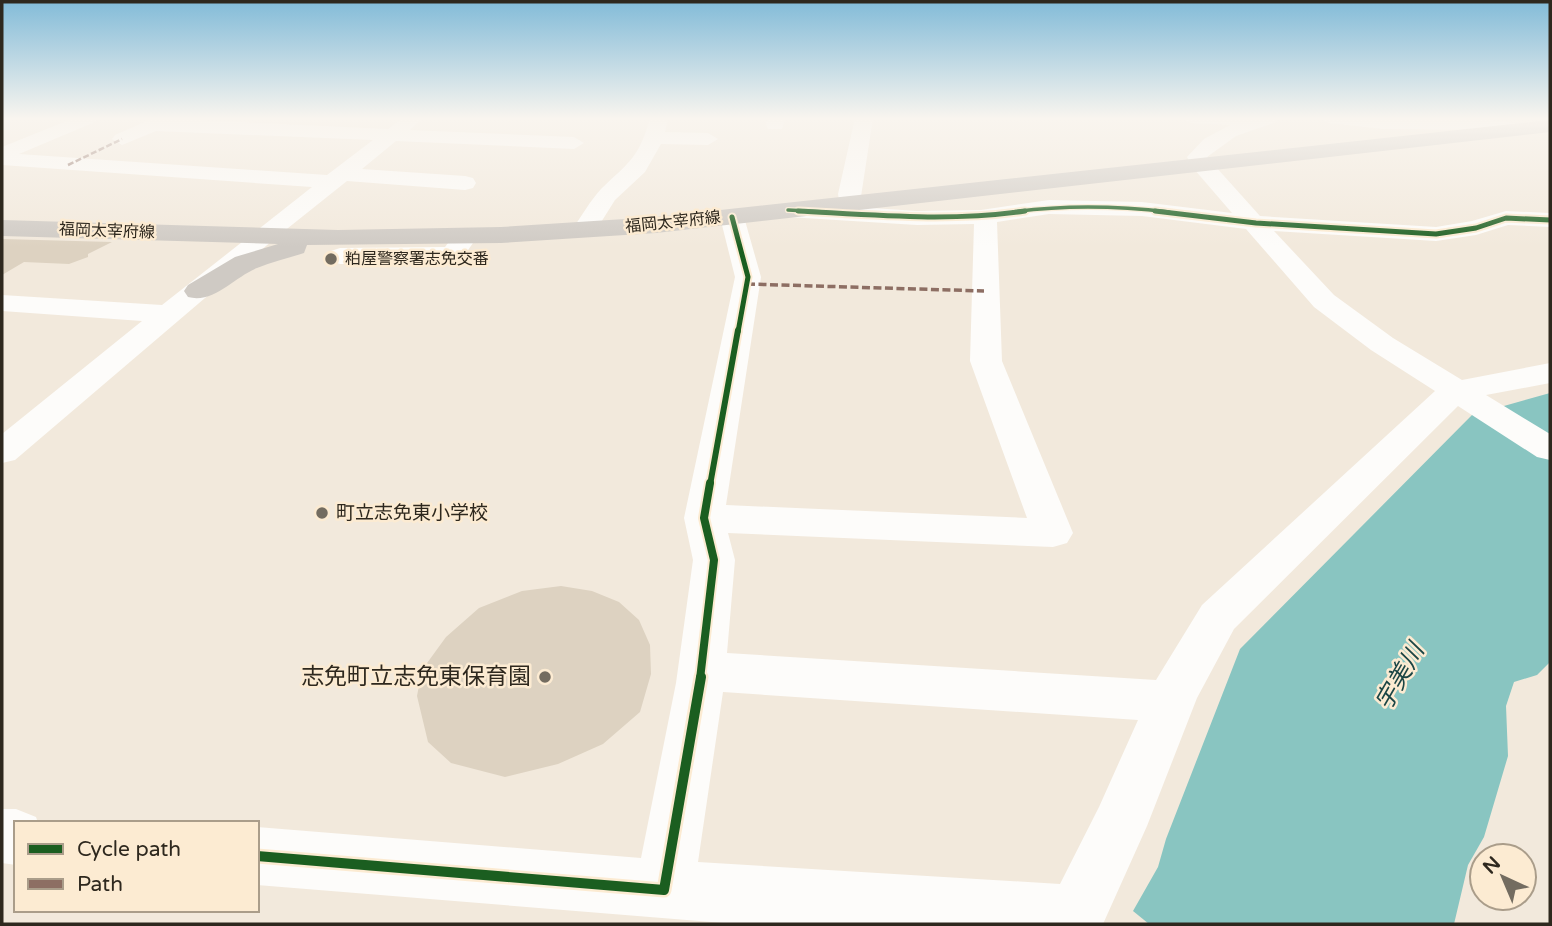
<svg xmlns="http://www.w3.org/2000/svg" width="1552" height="926" font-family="'Varela Round','Noto Sans JP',sans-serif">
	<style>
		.water { fill: #89c5c1 }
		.building { fill: #ddd2c1 }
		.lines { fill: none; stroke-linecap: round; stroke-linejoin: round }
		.minor { fill: #fdfcfa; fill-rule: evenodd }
		.major { fill: #cfcac4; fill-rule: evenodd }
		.quiet-far1 { stroke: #8d6e63; stroke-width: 2.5; stroke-dasharray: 6 2.5; stroke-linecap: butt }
		.quiet { stroke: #8d6e63; stroke-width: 3.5; stroke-dasharray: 8 3.5; stroke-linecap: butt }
		.cycleway-far4-casing { stroke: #fcebd2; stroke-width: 6 }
		.cycleway-far3-casing { stroke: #fcebd2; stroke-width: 9 }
		.cycleway-far2-casing { stroke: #fcebd2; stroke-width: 10 }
		.cycleway-far1-casing { stroke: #fcebd2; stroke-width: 12 }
		.cycleway-casing { stroke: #fcebd2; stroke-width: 15 }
		.cycleway-far4 { stroke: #1b5e20; stroke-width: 3.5 }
		.cycleway-far3 { stroke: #1b5e20; stroke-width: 5 }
		.cycleway-far2 { stroke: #1b5e20; stroke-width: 6 }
		.cycleway-far1 { stroke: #1b5e20; stroke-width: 8 }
		.cycleway { stroke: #1b5e20; stroke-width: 10 }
		.poi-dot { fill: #736c60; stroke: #fcebd2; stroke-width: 2.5 }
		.labels { text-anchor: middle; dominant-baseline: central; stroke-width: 5; stroke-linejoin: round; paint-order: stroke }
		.far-street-label { font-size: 16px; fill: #2e281e; stroke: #fcebd2 }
		.far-poi-label { font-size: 16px; fill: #2e281e; stroke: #fcebd2; text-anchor: start }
		.poi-label { font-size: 19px; fill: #2e281e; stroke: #fcebd2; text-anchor: start }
		.near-poi-label { font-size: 23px; fill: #2e281e; stroke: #fcebd2; text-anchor: end }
		.near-water-label { font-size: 24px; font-style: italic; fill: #1b4545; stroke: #fcebd2 }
	</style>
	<rect width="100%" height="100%" fill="#f2e9dc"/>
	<path class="water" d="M 1550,393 L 1550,662 L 1537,675 L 1514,682 L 1506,706 L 1508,756 L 1484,837 L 1468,865 L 1454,924 L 1149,924 L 1133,911 L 1158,867 L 1166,839 L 1240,649 L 1472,415 Z"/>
	<path class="building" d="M 2,239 L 112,242 L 88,254 L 88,257 L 69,264 L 24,262 L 2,275 Z
		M 561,586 L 592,591 L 619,602 L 639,620 L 650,645 L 651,674 L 640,712 L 603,744 L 558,764 L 505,777 L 451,763 L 428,742 L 417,696 L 422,670 L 446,637 L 479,608 L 522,591 Z"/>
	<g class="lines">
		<path class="minor" d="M 74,118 L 98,118 L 95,122 L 19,154 L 327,175 L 373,140 L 156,131 L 122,145 L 112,139 L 115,135 L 154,118 L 388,129 L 403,118 L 423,118 L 410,130 L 574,137 L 584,143 L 574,149 L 396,141 L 362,169 L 465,176 L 473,178 L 476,183 L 473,188 L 465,190 L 347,181 L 273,240 L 15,460 L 2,463 L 2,434 L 142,321 L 2,311 L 2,295 L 162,305 L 312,187 L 2,165 L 2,147 Z
			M 650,118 L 668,118 L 665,132 L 708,133 L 718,139 L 708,145 L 661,144 L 645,172 L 615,200 L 593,235 L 584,237 L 575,235 L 572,230 C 581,217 590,201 601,189 C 629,162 639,158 650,118 Z
			M 767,118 L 785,118 L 782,129 L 768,129 L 766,125 Z
			M 855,118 L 873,118 L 860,203 L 857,207 L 917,211 L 981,210 L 1049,200 L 1142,202 L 1232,213 L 1194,169 L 1187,157 L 1204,139 L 1230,125 L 1191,123 L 1182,118 L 1279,118 L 1276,122 L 1236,136 L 1207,157 L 1260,216 L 1436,227 L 1472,221 L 1506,211 L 1550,213 L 1550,227 L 1508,225 L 1476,235 L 1436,241 L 1274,231 L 1334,295 L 1393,338 L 1462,380 L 1550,363 L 1550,383 L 1486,395 L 1550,434 L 1550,460 L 1537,457 L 1458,406 L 1234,629 L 1197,698 L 1147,826 L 1103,924 L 736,924 L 257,885 L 257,827 L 641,858 L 676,683 L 693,560 L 684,518 L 735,277 L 720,217 L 724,212 L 740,212 L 744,217 L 761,277 L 726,505 L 1027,518 L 970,361 L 974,224 L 917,225 L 788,217 L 780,215 L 776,210 L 780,205 L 788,203 L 840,206 L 838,194 ZM 1049,214 L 1142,216 L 1246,229 L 1314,307 L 1371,350 L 1435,391 L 1202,605 L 1156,680 L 727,653 L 735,560 L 728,533 L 1053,547 L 1067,543 L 1073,533 L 1002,361 L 997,222 ZM 723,692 L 1138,720 L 1099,807 L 1060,884 L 698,862 Z
			M 1320,118 C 1348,116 1518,114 1530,129 L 1521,135 L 1483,130 L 1383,129 L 1329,123 Z
			M 466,229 L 475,231 L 478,236 L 461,260 L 452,263 L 340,264 L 331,261 L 327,256 L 331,251 L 340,248 L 445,247 L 457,231 Z
			M 2,809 L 16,809 L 36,817 L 38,823 L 16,823 L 16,865 L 2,863 Z"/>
		<path class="major" d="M 1550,120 L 1550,132 L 656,233 L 501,243 L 307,245 L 304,253 C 289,258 272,262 257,268 C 234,277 214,304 188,297 L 184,291 L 188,285 L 235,257 L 278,244 L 2,236 L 2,220 L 338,230 L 501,227 L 656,217 Z"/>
		<path class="quiet-far1" d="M 68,165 L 122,139"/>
		<path class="quiet" d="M 747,284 L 984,291"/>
		<defs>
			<path id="cycleway-far4" d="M 788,210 L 826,212
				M 1013,212 C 1064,205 1118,206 1169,212"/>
			<path id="cycleway-far3" d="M 798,211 C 874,215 949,222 1025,211
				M 1155,211 L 1256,223 L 1436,234 L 1476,228 L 1506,218 L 1550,220
				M 732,217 L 748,277 L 738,332"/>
			<path id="cycleway-far2" d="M 710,485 L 738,330"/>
			<path id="cycleway-far1" d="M 700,679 L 714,560 L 704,518 L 710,483"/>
			<path id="cycleway" d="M 257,856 L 664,890 L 701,677"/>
		</defs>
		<use href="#cycleway-far4" class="cycleway-far4-casing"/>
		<use href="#cycleway-far3" class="cycleway-far3-casing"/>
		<use href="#cycleway-far2" class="cycleway-far2-casing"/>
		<use href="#cycleway-far1" class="cycleway-far1-casing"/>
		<use href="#cycleway" class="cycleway-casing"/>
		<use href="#cycleway-far4" class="cycleway-far4"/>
		<use href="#cycleway-far3" class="cycleway-far3"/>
		<use href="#cycleway-far2" class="cycleway-far2"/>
		<use href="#cycleway-far1" class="cycleway-far1"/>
		<use href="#cycleway" class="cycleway"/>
	</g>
	<linearGradient id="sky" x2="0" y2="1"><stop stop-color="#82bbd8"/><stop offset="0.48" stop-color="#f9f5ef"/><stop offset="1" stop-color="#f9f5ef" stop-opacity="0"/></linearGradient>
	<rect width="1552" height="247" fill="url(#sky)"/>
	<g class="poi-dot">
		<circle cx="331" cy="259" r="7"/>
		<circle cx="322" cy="513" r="7"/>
		<circle cx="545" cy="677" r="7"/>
	</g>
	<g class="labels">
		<g class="far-street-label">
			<text transform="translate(673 222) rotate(-6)">福岡太宰府線</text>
			<text transform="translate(107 231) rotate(2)">福岡太宰府線</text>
		</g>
		<g class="far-poi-label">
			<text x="345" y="259">粕屋警察署志免交番</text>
		</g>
		<g class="poi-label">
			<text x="336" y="513">町立志免東小学校</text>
		</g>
		<g class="near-poi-label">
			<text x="531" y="677">志免町立志免東保育園</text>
		</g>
		<g class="near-water-label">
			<text transform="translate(1400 677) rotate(-60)">宇美川</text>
		</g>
	</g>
	<rect width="1552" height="926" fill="none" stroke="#2e281e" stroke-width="7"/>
	<rect x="14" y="821" width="245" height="91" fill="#fcebd2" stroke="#aa9d8a" stroke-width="2"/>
	<rect x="28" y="844" width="35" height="10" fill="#1b5e20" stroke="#aa9d8a" stroke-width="2"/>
	<text x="77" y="856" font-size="21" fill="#2e281e">Cycle path</text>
	<rect x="28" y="879" width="35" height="10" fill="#8d6e63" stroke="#aa9d8a" stroke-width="2"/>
	<text x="77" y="891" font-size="21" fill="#2e281e">Path</text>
	<g transform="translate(1503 877) rotate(316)"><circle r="33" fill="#fcebd2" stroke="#aa9d8a" stroke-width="2"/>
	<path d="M0-5L12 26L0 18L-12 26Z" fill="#736c60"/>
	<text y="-10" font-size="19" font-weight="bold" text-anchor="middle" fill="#2e281e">N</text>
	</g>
</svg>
